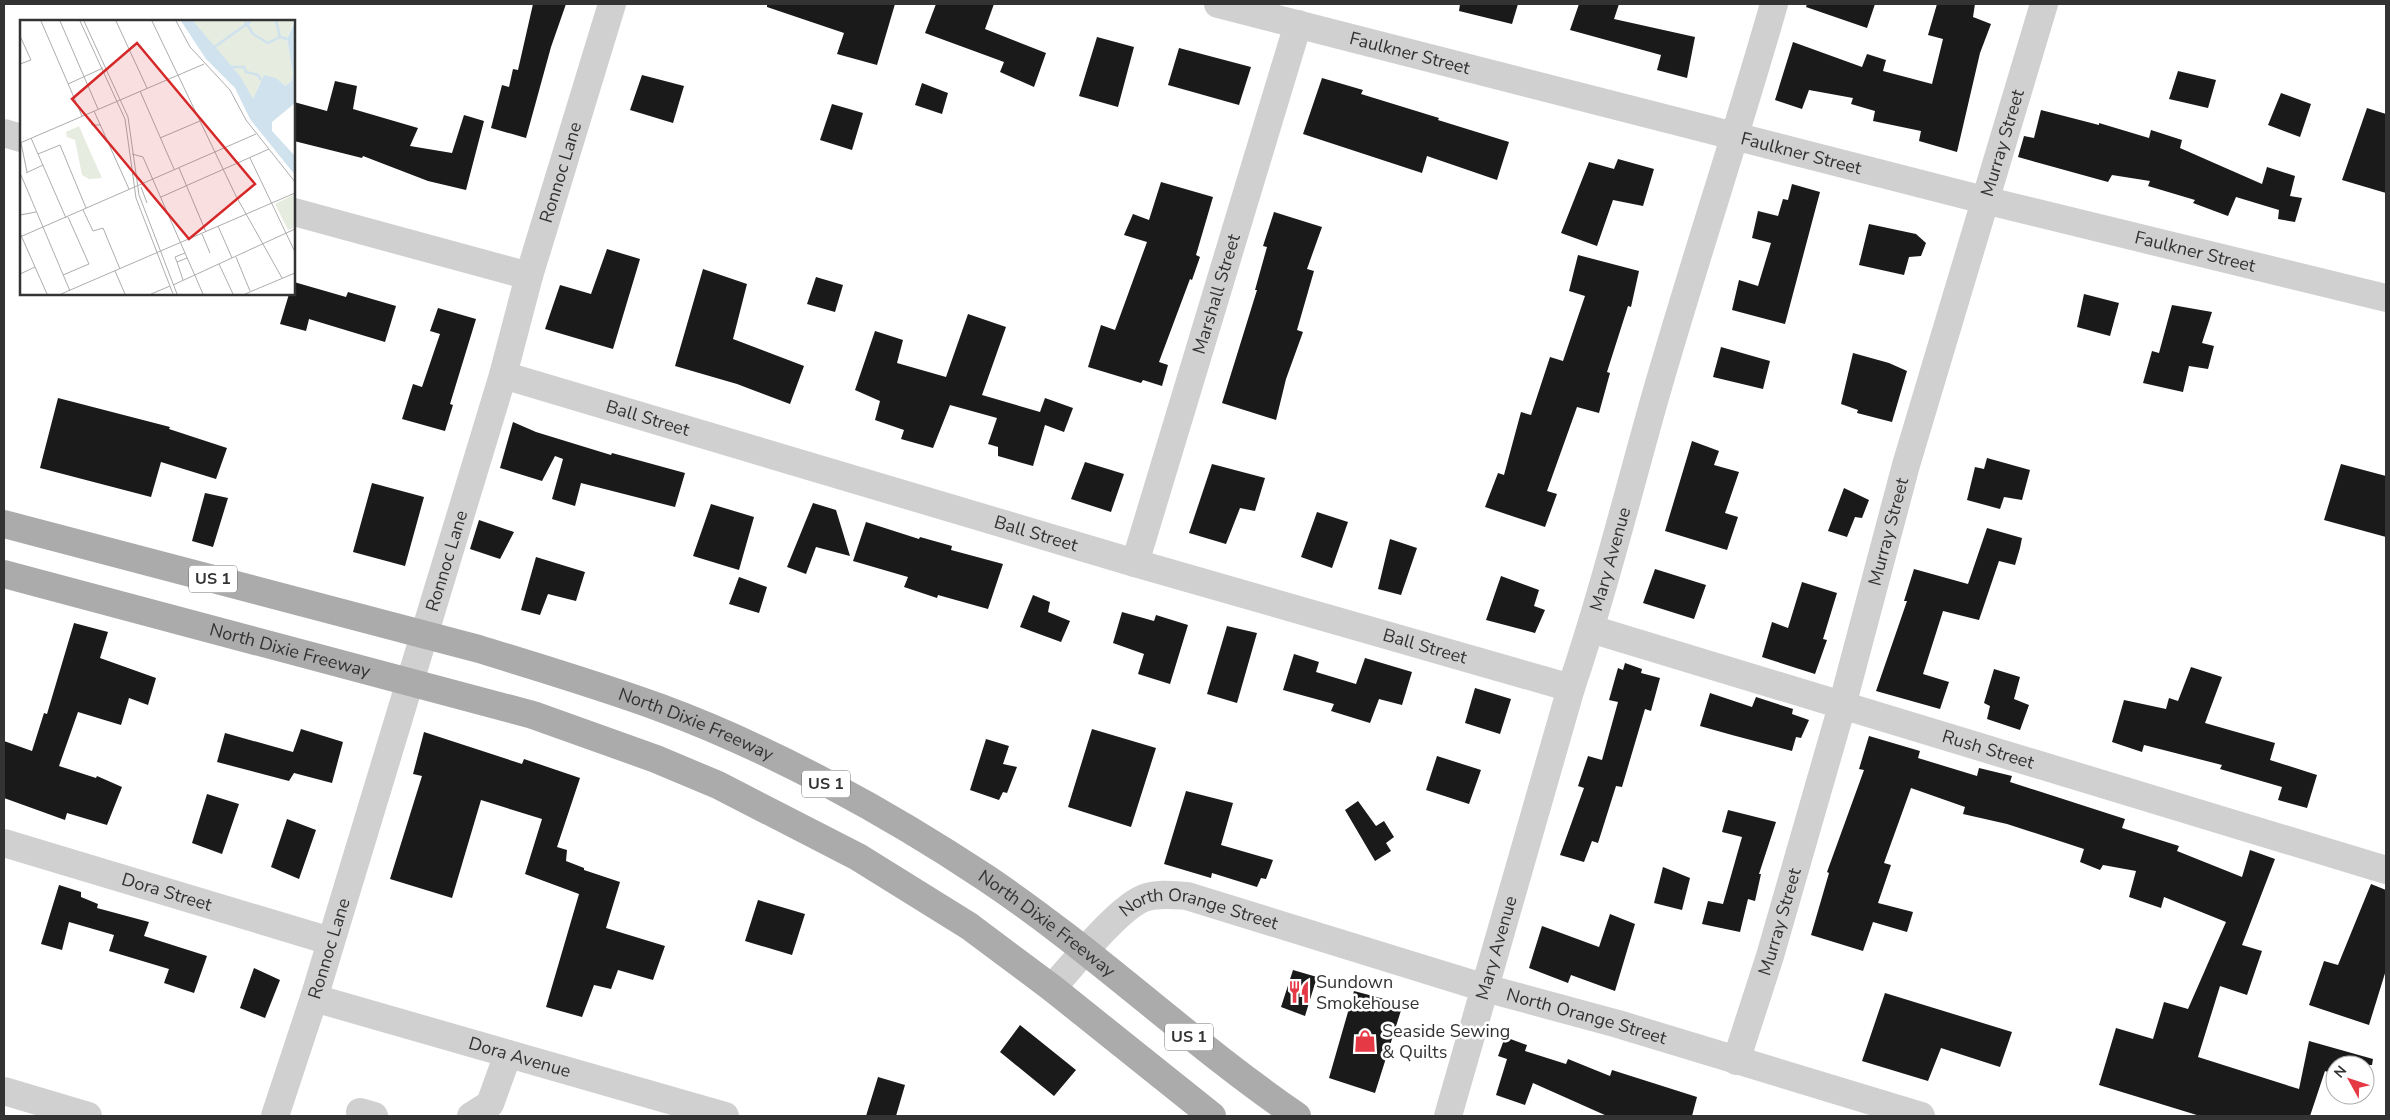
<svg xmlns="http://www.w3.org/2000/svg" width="2390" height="1120" font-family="'Nunito Sans',sans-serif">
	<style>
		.building { fill: #1a1a1a }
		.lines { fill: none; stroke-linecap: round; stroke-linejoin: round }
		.minor { stroke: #d0d0d0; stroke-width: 28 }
		.major { stroke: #ababab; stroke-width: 28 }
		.labels { text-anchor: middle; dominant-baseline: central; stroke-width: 5; stroke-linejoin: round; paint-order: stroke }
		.shield { fill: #fff; stroke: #707070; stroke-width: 1 }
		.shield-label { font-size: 16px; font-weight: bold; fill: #333 }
		.street-label { font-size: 18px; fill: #333; stroke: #fff }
		.poi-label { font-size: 18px; fill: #333; stroke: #fff; text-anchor: start }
		.inset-river { fill: none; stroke: #cfe2ee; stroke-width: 2.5 }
		.inset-road { fill: none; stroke: #adadad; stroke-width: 1 }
		.view { fill: #d62828; fill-opacity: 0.15; stroke: #d62828; stroke-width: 2.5 }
		.inset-edge { fill: none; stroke: #333; stroke-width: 2.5 }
	</style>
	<rect width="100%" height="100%" fill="#fff"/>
	<path class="building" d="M 533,4 L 566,4 L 551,47 L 526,138 L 491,128 L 502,85 L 509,87 L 513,69 L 518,70 Z
		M 767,4 L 895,4 L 877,65 L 837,54 L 844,33 L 767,7 Z
		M 936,4 L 994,4 L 985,29 L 1046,53 L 1034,87 L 1000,72 L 1004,62 L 925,33 Z
		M 1460,4 L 1518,4 L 1512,24 L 1459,11 Z
		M 1579,4 L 1619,4 L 1614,19 L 1695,37 L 1687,78 L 1657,70 L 1661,55 L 1570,30 Z
		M 1807,4 L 1875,4 L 1867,28 L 1806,7 Z
		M 1937,4 L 1975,4 L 1973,17 L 1991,24 L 1980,53 L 1957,152 L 1919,141 L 1921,131 L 1873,121 L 1875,111 L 1851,104 L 1853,98 L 1809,90 L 1802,109 L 1775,100 L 1793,42 L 1862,67 L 1867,54 L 1886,60 L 1883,71 L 1932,84 L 1943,39 L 1928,35 Z
		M 1097,37 L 1134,47 L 1118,107 L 1079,96 Z
		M 1179,48 L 1251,67 L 1239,105 L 1168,85 Z
		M 2178,71 L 2216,80 L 2208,108 L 2169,99 Z
		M 642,75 L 684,86 L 673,123 L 630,110 Z
		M 1322,78 L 1363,90 L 1361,94 L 1439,118 L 1438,120 L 1509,142 L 1497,180 L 1427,156 L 1422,173 L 1303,134 Z
		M 335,81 L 357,86 L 353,109 L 418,128 L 410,146 L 452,153 L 464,115 L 484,121 L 466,190 L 428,181 L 363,156 L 362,158 L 294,141 L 294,102 L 327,111 Z
		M 922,83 L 948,93 L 942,114 L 915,105 Z
		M 2281,93 L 2311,104 L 2300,137 L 2268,125 Z
		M 832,104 L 863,113 L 852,150 L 820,140 Z
		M 2367,108 L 2386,114 L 2386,193 L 2342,180 Z
		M 2041,110 L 2099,125 L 2099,123 L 2149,138 L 2151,130 L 2182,140 L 2180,148 L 2262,184 L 2267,167 L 2295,176 L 2290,196 L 2302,198 L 2295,222 L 2278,219 L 2279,210 L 2236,197 L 2228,216 L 2193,203 L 2195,200 L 2148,186 L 2150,181 L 2112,175 L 2108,182 L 2018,157 L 2024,136 L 2034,138 Z
		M 1618,159 L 1654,169 L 1643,206 L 1613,200 L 1597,246 L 1561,233 L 1589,162 L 1614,169 Z
		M 1161,182 L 1213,197 L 1196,255 L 1200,257 L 1192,280 L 1190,279 L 1159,362 L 1168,365 L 1162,386 L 1143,380 L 1141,383 L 1088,367 L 1101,325 L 1115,330 L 1147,242 L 1124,235 L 1133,214 L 1149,220 Z
		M 1792,184 L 1820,192 L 1785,324 L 1732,310 L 1739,280 L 1758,286 L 1771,243 L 1752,238 L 1758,211 L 1778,216 L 1783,199 L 1788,200 Z
		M 1274,212 L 1322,227 L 1307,269 L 1314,271 L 1297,330 L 1303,332 L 1286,379 L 1276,420 L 1222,403 L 1257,290 L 1255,290 L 1267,247 L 1263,246 Z
		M 1869,224 L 1916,234 L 1926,243 L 1921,256 L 1909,257 L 1904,275 L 1859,265 Z
		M 607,249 L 640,259 L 613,349 L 545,329 L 560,285 L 591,294 Z
		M 1578,255 L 1639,271 L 1631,307 L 1628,306 L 1607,372 L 1610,373 L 1599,413 L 1577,407 L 1547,491 L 1557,494 L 1545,527 L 1485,507 L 1498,473 L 1504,475 L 1521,412 L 1531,415 L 1550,357 L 1563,361 L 1585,296 L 1569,291 Z
		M 703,269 L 747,284 L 733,339 L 804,366 L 790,404 L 737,384 L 675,366 Z
		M 816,277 L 843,285 L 835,312 L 807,304 Z
		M 294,282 L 346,297 L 348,292 L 396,306 L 385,342 L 309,319 L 306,331 L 280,324 L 289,294 L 294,294 Z
		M 2084,294 L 2119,303 L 2110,336 L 2077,327 Z
		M 2172,305 L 2212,312 L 2202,343 L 2214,346 L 2208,369 L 2189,366 L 2183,392 L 2143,383 L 2152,351 L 2159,353 Z
		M 438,308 L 476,319 L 450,404 L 453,405 L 445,431 L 402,419 L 413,384 L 422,387 L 440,334 L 430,331 Z
		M 968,314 L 1006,327 L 982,395 L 1040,412 L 1045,398 L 1073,408 L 1064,432 L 1045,425 L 1033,466 L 998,456 L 998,447 L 988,444 L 997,418 L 950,405 L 933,448 L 901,439 L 904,430 L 875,420 L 880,401 L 855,390 L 875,331 L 903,340 L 897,363 L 946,377 Z
		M 1721,347 L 1770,361 L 1763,389 L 1713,377 Z
		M 1853,353 L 1889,363 L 1907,371 L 1892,422 L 1857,413 L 1858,410 L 1841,404 Z
		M 58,398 L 170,427 L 169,429 L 227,448 L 216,479 L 161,462 L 151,497 L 40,468 Z
		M 513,422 L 536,432 L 611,455 L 612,453 L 685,473 L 675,507 L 581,483 L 575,506 L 552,499 L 563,459 L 555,456 L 542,481 L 500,468 Z
		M 1692,441 L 1719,451 L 1714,465 L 1739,472 L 1725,513 L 1738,517 L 1727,550 L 1665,531 Z
		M 1987,458 L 2030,470 L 2022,500 L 2004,497 L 2000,509 L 1967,500 L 1975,467 L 1984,469 Z
		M 1085,462 L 1124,474 L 1111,512 L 1071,499 Z
		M 1212,464 L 1265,478 L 1255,511 L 1240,508 L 1226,544 L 1189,533 Z
		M 2341,464 L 2386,476 L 2386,537 L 2324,520 Z
		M 372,483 L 424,497 L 405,566 L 353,552 Z
		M 1844,488 L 1869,500 L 1862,518 L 1855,517 L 1847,537 L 1828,531 Z
		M 205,493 L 228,498 L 213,547 L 192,541 Z
		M 813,503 L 836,510 L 850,556 L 816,547 L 806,574 L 787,567 Z
		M 711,504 L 754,517 L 739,570 L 693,556 Z
		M 1317,512 L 1348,522 L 1332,568 L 1301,557 Z
		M 479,520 L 514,532 L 500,559 L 470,549 Z
		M 866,522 L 919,539 L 920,537 L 952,546 L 951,550 L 1003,564 L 988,609 L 938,595 L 937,598 L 904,587 L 908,577 L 853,561 Z
		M 1987,528 L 2022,538 L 2020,548 L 2015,565 L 1999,561 L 1979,620 L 1943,611 L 1923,674 L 1949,682 L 1940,709 L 1876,691 L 1907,601 L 1904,601 L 1914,569 L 1968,584 Z
		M 1390,539 L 1417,548 L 1401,595 L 1378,589 Z
		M 536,557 L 585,572 L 576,601 L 548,594 L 540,615 L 521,610 Z
		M 1655,569 L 1706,585 L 1694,619 L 1643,603 Z
		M 1501,576 L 1539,590 L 1534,606 L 1545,610 L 1535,633 L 1486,620 Z
		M 739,577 L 767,587 L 759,613 L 729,604 Z
		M 1802,582 L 1837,593 L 1823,639 L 1827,640 L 1815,674 L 1762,657 L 1772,622 L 1788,628 Z
		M 1033,595 L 1050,602 L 1048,612 L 1070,621 L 1061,642 L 1020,627 Z
		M 1122,612 L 1154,621 L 1156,615 L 1188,625 L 1170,684 L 1138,674 L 1144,654 L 1113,643 Z
		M 74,623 L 108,632 L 100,658 L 156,678 L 148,705 L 129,698 L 121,725 L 78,712 L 59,766 L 96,778 L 97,776 L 122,787 L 107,825 L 67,813 L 65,820 L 4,798 L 4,741 L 32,751 L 44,713 L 47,714 Z
		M 1227,626 L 1257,633 L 1237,703 L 1207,694 Z
		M 1294,654 L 1319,662 L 1316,672 L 1356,684 L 1365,658 L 1412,672 L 1402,705 L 1379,699 L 1370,723 L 1331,711 L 1334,704 L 1283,690 Z
		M 1625,663 L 1642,669 L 1641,673 L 1660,678 L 1651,711 L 1645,709 L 1622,787 L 1616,786 L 1598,843 L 1592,841 L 1584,862 L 1560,855 L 1584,788 L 1578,786 L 1588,756 L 1602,760 L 1618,702 L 1609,700 L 1618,668 L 1623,670 Z
		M 2191,667 L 2222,677 L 2205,723 L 2275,743 L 2270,760 L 2317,775 L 2307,808 L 2278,800 L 2282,787 L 2220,769 L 2222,765 L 2144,745 L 2142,752 L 2112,742 L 2124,700 L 2166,709 L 2169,698 L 2178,701 Z
		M 1994,669 L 2020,677 L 2014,699 L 2029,705 L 2020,730 L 1987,719 L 1990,706 L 1984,703 Z
		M 1475,688 L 1511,699 L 1500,734 L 1465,723 Z
		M 1710,693 L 1752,707 L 1756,697 L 1793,709 L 1792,714 L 1809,720 L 1801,738 L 1796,737 L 1792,751 L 1732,735 L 1700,726 Z
		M 301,729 L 343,742 L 332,783 L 294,773 L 289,781 L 217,762 L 225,733 L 293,752 Z
		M 1092,729 L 1156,748 L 1131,827 L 1068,807 Z
		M 424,732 L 522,764 L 524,759 L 580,778 L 557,847 L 567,850 L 566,861 L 584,868 L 584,870 L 620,882 L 606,928 L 665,946 L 653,980 L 618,970 L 611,989 L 594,985 L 582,1017 L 546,1007 L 579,894 L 525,874 L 542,819 L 481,800 L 452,898 L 390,879 L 422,776 L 413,774 Z
		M 1869,736 L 1920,751 L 1918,758 L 1977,776 L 1979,768 L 2012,776 L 2010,782 L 2125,819 L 2122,828 L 2179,846 L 2177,851 L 2242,877 L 2250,850 L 2275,859 L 2242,945 L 2262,951 L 2247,995 L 2220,986 L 2198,1057 L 2299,1089 L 2309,1041 L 2373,1059 L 2372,1065 L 2335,1065 L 2335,1075 L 2325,1071 L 2310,1116 L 2200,1116 L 2099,1085 L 2116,1028 L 2153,1039 L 2164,1002 L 2188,1009 L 2226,922 L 2164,897 L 2161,908 L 2129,897 L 2136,871 L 2103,865 L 2100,870 L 2080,862 L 2084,849 L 2007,824 L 1963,814 L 1965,807 L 1911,788 L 1884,863 L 1891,865 L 1878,903 L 1913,912 L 1907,932 L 1873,922 L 1863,951 L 1811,935 L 1829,873 L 1827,872 L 1864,770 L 1859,769 Z
		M 986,739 L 1009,746 L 1003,764 L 1017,767 L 1007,793 L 1003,792 L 999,800 L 970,790 Z
		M 1437,756 L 1481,770 L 1469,804 L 1426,790 Z
		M 1186,791 L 1233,803 L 1221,845 L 1273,860 L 1266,879 L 1261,878 L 1257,887 L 1212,873 L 1211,878 L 1164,864 Z
		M 207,794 L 239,804 L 222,854 L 192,843 Z
		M 1358,801 L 1376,826 L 1384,821 L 1394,837 L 1386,843 L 1391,851 L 1375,861 L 1345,810 Z
		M 1728,810 L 1776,822 L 1759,874 L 1761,874 L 1755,901 L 1748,899 L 1740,932 L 1702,924 L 1708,901 L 1723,904 L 1742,837 L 1722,832 Z
		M 287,819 L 316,830 L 299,879 L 271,867 Z
		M 1663,867 L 1690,878 L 1682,910 L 1654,903 Z
		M 2371,884 L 2386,890 L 2386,970 L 2369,1025 L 2309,1005 L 2324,961 L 2338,965 Z
		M 59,885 L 81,892 L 81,897 L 98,904 L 97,908 L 149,922 L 144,936 L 207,956 L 194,993 L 164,983 L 169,969 L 109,951 L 114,935 L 69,922 L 62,950 L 41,944 Z
		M 758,900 L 805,914 L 792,955 L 745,941 Z
		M 1610,914 L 1635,924 L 1615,991 L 1571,975 L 1568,983 L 1529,968 L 1542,926 L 1599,947 Z
		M 254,968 L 280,980 L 265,1018 L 240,1008 Z
		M 1293,970 L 1317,977 L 1305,1016 L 1281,1007 Z
		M 1354,991 L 1403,1004 L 1375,1093 L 1329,1078 Z
		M 1885,993 L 2012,1032 L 2000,1067 L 1941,1048 L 1928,1081 L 1862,1061 Z
		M 1020,1025 L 1076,1070 L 1054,1096 L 1000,1052 Z
		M 1505,1037 L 1527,1045 L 1525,1051 L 1566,1064 L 1568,1059 L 1610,1076 L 1612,1070 L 1697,1097 L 1692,1116 L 1607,1116 L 1533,1083 L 1525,1105 L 1496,1095 L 1507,1059 L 1498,1056 Z
		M 878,1077 L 905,1085 L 896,1116 L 866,1116 Z"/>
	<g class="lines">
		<g class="minor">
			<path id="s1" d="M 1218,4 L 1984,200 L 2386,298"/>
			<path d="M 4,133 L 21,138"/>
			<path d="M 294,212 L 529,276"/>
			<path id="s2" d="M 503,375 L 1135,563 L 1571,688"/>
			<path id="s3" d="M 1135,563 L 1298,24"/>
			<path id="s4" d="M 1591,629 L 2386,870"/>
			<path id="s5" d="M 4,843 L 330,941"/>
			<path id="s6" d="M 1052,988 C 1073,965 1118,908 1144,898 C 1157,893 1173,895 1187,896 L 1485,988 L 1618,1024 L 1921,1116"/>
			<path id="s7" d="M 314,998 L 725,1116"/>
			<path id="s8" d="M 1736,1061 L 1770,956 L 1842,706 L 1906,465 L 2044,4"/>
			<path d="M 4,1091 L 88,1116"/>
			<path d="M 360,1112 L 374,1116"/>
			<path id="s9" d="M 275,1116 L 314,998 L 503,375 L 529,276 L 612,4"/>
			<path d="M 471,1116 L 490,1104 L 508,1054"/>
			<path id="s10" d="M 1448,1116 L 1571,688 C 1603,593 1627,497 1654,401 C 1692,268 1736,137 1774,4"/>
		</g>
		<g class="major">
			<path id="s11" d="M 4,524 L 479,649 C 540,668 601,686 661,708 C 772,749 888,813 986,878 C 1095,951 1189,1042 1297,1116"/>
			<path id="s12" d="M 4,574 L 533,715 L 656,759 L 718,785 L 858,857 L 969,926 L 1052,988 L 1212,1116"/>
		</g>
	</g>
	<defs>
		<symbol id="restaurant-bare" viewBox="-9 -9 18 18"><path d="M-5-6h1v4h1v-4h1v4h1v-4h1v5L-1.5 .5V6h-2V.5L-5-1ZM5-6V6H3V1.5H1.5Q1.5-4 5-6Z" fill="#e63946" stroke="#fff" stroke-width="2.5" paint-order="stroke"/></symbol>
		<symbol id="shop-bare" viewBox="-9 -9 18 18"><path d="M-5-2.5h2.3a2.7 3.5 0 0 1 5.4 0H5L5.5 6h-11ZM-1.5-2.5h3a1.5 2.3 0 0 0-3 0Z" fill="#e63946" stroke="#fff" stroke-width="2.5" paint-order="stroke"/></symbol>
	</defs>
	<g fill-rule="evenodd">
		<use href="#restaurant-bare" x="1283" y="976" width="32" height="32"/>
		<use href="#shop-bare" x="1349" y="1025" width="32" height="32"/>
	</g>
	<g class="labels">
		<g class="shield">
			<rect x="189" y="565.5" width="48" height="27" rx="4"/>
			<rect x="802" y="770.5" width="48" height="27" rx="4"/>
			<rect x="1165" y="1023.5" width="48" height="27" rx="4"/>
		</g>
		<g class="shield-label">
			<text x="213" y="579">US 1</text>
			<text x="826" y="784">US 1</text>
			<text x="1189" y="1037">US 1</text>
		</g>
		<g class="street-label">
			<text stroke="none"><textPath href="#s1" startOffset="198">Faulkner Street</textPath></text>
			<text stroke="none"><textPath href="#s8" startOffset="956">Murray Street</textPath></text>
			<text stroke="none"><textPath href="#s1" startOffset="602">Faulkner Street</textPath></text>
			<text stroke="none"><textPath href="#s9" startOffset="986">Ronnoc Lane</textPath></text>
			<text stroke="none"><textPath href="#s1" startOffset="1008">Faulkner Street</textPath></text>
			<text stroke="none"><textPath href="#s3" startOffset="281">Marshall Street</textPath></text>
			<text stroke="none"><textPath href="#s2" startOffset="151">Ball Street</textPath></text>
			<text stroke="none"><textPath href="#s8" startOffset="551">Murray Street</textPath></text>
			<text stroke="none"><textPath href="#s2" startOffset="556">Ball Street</textPath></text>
			<text stroke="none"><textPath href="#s10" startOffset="580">Mary Avenue</textPath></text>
			<text stroke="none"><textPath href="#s9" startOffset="581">Ronnoc Lane</textPath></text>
			<text stroke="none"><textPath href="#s2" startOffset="961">Ball Street</textPath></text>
			<text stroke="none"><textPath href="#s12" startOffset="296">North Dixie Freeway</textPath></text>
			<text stroke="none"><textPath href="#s11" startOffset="721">North Dixie Freeway</textPath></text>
			<text stroke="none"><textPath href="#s4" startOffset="415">Rush Street</textPath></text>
			<text stroke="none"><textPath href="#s5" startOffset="170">Dora Street</textPath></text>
			<text stroke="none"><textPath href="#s8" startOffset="146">Murray Street</textPath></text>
			<text stroke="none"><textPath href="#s6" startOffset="185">North Orange Street</textPath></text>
			<text stroke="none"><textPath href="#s11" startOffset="1126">North Dixie Freeway</textPath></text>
			<text stroke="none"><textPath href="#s9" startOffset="176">Ronnoc Lane</textPath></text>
			<text stroke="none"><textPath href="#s10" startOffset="175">Mary Avenue</textPath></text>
			<text stroke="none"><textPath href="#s6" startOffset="590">North Orange Street</textPath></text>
			<text stroke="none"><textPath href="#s7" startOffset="214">Dora Avenue</textPath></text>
		</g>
		<g class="poi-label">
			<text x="1316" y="982">Sundown<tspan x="1316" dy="21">Smokehouse</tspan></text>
			<text x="1382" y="1031">Seaside Sewing<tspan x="1382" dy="21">&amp; Quilts</tspan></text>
		</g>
	</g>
	<g transform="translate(20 20)">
		<rect width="275" height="275" fill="#fff"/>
		<path d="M 173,1 L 274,1 L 267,19 L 273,54 L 271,62 L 265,66 L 240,63 L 233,80 ZM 59,106 L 65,120 L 82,158 L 69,159 L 62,155 L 55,120 L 47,117 L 46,112 ZM 275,174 L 275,207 L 268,210 L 255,184 Z" fill="#e6ecdf"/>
		<path d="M 161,1 L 173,1 L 220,56 L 233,79 L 244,55 L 256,58 L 265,66 L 271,62 L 273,54 L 267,19 L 275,1 L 275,83 L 252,102 L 252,111 L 275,136 L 275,155 L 230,99 L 215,68 L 186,39 Z" fill="#cfe2ee"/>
		<path class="inset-river" d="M 225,1 L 233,14 L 248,23 L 260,17 L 267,19M 256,1 L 260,17M 193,28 L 231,1M 210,47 L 224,47 L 226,52 L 238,55 L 241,60"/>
		<path class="inset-road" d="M 21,1 L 62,96M 40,1 L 78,89M 60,1 L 105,99 L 116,178 L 153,274M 64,1 L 108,97 L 119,175 L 157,274M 96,1 L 127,68M 132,1 L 216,176 L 262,258M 156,1 L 170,27 L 210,70 L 226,100 L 275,162M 0,16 L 11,40 L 0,44M 48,64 L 83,48M 120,71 L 154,149M 74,91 L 109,169M 70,99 L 72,105 L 81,105M 11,118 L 46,198M 140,118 L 180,101M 0,123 L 184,44M 1,123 L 7,152M 18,134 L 40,125 L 66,188M 112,134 L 123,137 L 183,274M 230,138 L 275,232M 159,148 L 186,212M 6,153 L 23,145M 1,155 L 50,271M 121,167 L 127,183M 141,177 L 249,129M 63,190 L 73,211 L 83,208 L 100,249M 0,195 L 16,192M 198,206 L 212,238M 0,213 L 27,274M 182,214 L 190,233M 0,217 L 236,114M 216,237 L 230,271M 157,242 L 155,237 L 165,233M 199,244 L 213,274M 95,251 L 105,274M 0,254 L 15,247M 43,255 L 69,244 L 48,197M 163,260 L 157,242 L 167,238M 153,265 L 275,209M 41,274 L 275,173M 131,274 L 150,266M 225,274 L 275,253"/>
		<path class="view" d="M 117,23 L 235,164 L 169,219 L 52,79 Z"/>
		<rect width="275" height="275" class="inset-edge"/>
	</g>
	<rect width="2390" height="1120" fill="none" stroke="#333333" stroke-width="10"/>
	<g transform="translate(2350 1080) rotate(310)"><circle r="24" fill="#ffffff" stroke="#adadad"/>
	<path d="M0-4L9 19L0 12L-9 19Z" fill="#e63946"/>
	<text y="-8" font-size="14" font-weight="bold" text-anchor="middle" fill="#333333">N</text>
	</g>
</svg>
